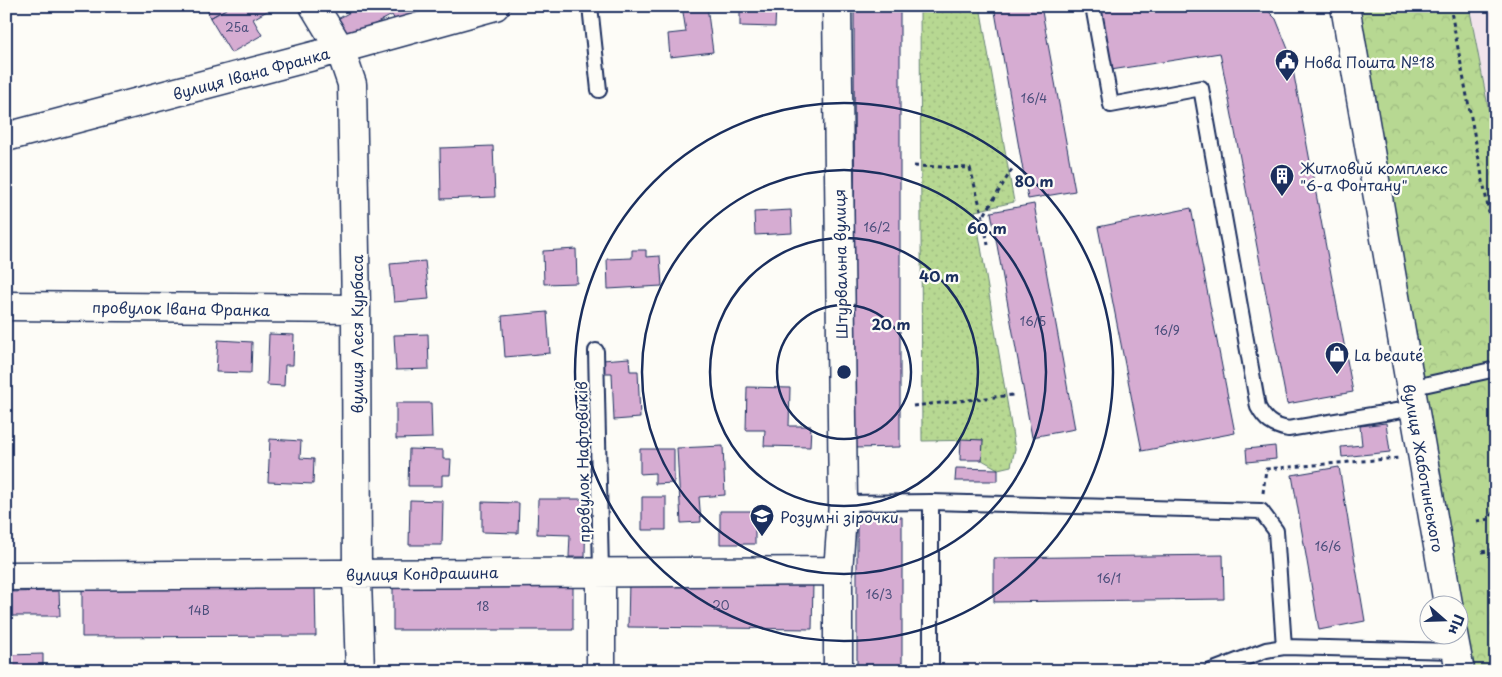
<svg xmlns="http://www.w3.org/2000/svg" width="1502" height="677" font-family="'Playpen Sans',sans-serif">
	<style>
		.built { fill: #f1e4ec }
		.grass { fill: url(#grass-dots); stroke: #698478 }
		.park { fill: url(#park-crowns); stroke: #698478 }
		.building { fill: #d6acd2; stroke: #1b2f5e }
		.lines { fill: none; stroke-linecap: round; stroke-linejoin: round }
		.service-casing { stroke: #1b2f5e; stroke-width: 18 }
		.minor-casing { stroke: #1b2f5e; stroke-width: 31 }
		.path { stroke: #1b2f5e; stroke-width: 3; stroke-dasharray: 4 4; stroke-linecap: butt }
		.service { stroke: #fdfcf7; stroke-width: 14 }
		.minor { stroke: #fdfcf7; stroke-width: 28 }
		.ring { fill: none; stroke: #1b2f5e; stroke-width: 2.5 }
		.labels { text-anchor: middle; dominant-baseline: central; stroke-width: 4.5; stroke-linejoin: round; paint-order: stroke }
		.number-label { font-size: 12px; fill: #4a4e7b }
		.poi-label { font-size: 15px; fill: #1b2f5e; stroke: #fdfcf7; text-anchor: start }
		.street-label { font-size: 15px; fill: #1b2f5e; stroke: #fdfcf7 }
		.centre { fill: #1b2f5e; stroke: #fdfcf7; stroke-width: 2.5 }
		.ring-label { font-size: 15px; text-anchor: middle; font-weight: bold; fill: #1b2f5e; stroke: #fdfcf7; stroke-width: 4.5; stroke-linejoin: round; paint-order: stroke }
	</style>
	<defs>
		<pattern id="grass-dots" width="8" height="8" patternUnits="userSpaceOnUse" patternTransform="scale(1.25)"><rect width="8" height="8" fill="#b7d892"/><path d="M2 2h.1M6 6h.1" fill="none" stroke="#9dba80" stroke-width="1.8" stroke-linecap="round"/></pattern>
		<pattern id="park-crowns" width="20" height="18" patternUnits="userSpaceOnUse" patternTransform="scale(1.25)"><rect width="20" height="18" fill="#b7d892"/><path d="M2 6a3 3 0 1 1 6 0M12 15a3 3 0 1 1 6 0" fill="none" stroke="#9dba80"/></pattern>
	</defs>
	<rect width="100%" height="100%" fill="#fdfcf7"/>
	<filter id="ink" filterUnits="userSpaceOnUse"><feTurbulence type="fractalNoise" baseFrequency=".02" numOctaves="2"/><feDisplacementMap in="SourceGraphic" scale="10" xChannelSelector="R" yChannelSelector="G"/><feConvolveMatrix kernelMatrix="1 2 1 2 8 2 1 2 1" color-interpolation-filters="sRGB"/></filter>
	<g filter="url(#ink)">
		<path class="built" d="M 1469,6 L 1496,6 L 1496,148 Z"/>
		<path class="grass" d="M 920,6 L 980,6 L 1014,202 L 975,211 L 1015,449 L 1011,466 L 998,469 L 982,460 L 983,440 L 922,441 Z"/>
		<path class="park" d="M 1360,6 L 1469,6 L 1496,149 L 1496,671 L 1472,671 Z"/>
		<path class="building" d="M 206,6 L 231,6 L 210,18 Z
			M 231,6 L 274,7 L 253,19 L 262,35 L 231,53 L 210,18 Z
			M 361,6 L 411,6 L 415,15 L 398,25 L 392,15 L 345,40 L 334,21 Z
			M 682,6 L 707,6 L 713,52 L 670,57 L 668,34 L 686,32 Z
			M 740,6 L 776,6 L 775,27 L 740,26 Z
			M 994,6 L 1041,6 L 1075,191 L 1028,199 Z
			M 1100,6 L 1263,6 L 1276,19 L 1290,54 L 1353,392 L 1287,404 L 1220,53 L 1111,70 Z
			M 854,10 L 900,10 L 900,447 L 855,448 Z
			M 493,146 L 495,197 L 441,199 L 440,148 Z
			M 1034,204 L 1075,429 L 1032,437 L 991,212 Z
			M 1191,208 L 1235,433 L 1142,451 L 1098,227 Z
			M 791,210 L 792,233 L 755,235 L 754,212 Z
			M 576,249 L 577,283 L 544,284 L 543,251 Z
			M 632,250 L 646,250 L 646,257 L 660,256 L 662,286 L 608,289 L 607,259 L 632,258 Z
			M 425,261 L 429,299 L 394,302 L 390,264 Z
			M 547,312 L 550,353 L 505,357 L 502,316 Z
			M 269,334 L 294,335 L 293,365 L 285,365 L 284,386 L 267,385 Z
			M 428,334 L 429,369 L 396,370 L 394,335 Z
			M 218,340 L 252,342 L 251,373 L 216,372 Z
			M 629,358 L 630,371 L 638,371 L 640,418 L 614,420 L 612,373 L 602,373 L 602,360 Z
			M 747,387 L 790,388 L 789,426 L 811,426 L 810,447 L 764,446 L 765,430 L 746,430 Z
			M 396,403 L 431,403 L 432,438 L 396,439 Z
			M 1386,423 L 1390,452 L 1342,457 L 1341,447 L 1362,445 L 1360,426 Z
			M 270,439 L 301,441 L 300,458 L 314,459 L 313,484 L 268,482 Z
			M 961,439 L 983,440 L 982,460 L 960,460 Z
			M 723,446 L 725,495 L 699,497 L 701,522 L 681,523 L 677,448 Z
			M 1275,446 L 1276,459 L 1247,462 L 1246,449 Z
			M 409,449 L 443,450 L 443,459 L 451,459 L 450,475 L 442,475 L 442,486 L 408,486 Z
			M 640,449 L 674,449 L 674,483 L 655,484 L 655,473 L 640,474 Z
			M 1339,467 L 1365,621 L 1319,630 L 1292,475 Z
			M 956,468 L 998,469 L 998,481 L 955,481 Z
			M 642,497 L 666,497 L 666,530 L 642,530 Z
			M 538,499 L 586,499 L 585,557 L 569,557 L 570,535 L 537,534 Z
			M 410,500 L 443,501 L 442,545 L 409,545 Z
			M 482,502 L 519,503 L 518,533 L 482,532 Z
			M 720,511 L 755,511 L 755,544 L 720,544 Z
			M 857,517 L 902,517 L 902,671 L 857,671 Z
			M 1223,555 L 1224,599 L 994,602 L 994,558 Z
			M 629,581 L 813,583 L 812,629 L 628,627 Z
			M 393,582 L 573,582 L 573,630 L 393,630 Z
			M 315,583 L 316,636 L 82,637 L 82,585 Z
			M 59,591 L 60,616 L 8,616 L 8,655 L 43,654 L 43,671 L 6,671 L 6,592 Z"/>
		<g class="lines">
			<defs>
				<path id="service" d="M 590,6 L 599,90
					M 1093,6 L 1111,105 L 1201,88 L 1258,407 C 1265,420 1272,426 1288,429 L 1414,408
					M 596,351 L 601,571
					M 1410,388 L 1496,369
					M 843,503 L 931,502 L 1261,511 L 1276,531 L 1284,647
					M 931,671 L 931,502
					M 1211,671 L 1266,650 L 1284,647 L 1456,651"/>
				<path id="minor" d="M 314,6 L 340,49 L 352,84 L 356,309 L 357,580 L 360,671
					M 837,6 L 843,503 L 838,571 L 838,671
					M 1345,6 L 1448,604
					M 6,137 L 340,49 L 495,6
					M 6,306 L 356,309
					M 6,576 L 838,571
					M 1453,634 L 1460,671
					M 601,671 L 601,571"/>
			</defs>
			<use href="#service" class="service-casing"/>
			<use href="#minor" class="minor-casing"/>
			<path class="path" d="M 1450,6 L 1496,250
				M 914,166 L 970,168 L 983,217
				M 988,245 L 983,217 L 1014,166
				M 913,406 L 1013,395
				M 1496,466 L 1492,470 L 1493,484 L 1496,485
				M 1263,493 L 1266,469 L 1399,458
				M 1477,521 L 1490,519 L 1496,503
				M 1482,552 L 1496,549"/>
			<use href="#service" class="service"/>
			<use href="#minor" class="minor"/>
		</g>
	</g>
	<g class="ring">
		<circle cx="844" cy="372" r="67"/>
		<circle cx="844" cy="372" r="134"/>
		<circle cx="844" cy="372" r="202"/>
		<circle cx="844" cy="372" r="269"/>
	</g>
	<defs>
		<symbol id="civic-pin" viewBox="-11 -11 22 30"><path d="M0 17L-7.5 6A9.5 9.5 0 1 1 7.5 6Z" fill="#1b2f5e" stroke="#fdfcf7"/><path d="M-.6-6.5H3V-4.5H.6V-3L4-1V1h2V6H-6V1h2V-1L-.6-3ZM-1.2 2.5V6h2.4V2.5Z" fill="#fff"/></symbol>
		<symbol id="building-pin" viewBox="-11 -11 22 30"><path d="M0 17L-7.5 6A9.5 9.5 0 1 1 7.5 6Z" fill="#1b2f5e" stroke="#fdfcf7"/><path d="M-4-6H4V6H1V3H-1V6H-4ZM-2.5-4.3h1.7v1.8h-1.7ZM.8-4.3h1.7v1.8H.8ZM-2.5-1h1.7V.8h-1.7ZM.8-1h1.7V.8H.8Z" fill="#fff"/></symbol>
		<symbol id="shop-pin" viewBox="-11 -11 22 30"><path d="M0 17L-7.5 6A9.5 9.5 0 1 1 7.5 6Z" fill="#1b2f5e" stroke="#fdfcf7"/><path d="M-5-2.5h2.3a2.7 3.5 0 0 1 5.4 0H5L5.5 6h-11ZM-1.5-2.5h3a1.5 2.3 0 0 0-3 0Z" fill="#fff"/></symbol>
		<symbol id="school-pin" viewBox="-11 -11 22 30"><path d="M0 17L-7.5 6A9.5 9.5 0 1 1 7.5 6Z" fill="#1b2f5e" stroke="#fdfcf7"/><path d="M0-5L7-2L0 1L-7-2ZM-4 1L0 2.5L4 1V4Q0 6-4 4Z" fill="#fff"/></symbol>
	</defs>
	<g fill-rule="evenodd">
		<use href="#civic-pin" x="1273" y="47" width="28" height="38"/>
		<use href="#building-pin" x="1268" y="162" width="28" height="38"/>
		<use href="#shop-pin" x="1323" y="340" width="28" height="38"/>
		<use href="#school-pin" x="748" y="502" width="28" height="38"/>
	</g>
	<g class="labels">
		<g class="number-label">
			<text x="237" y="27">25а</text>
			<text x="1034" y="98">16/4</text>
			<text x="877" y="227">16/2</text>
			<text x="1033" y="321">16/5</text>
			<text x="1167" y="330">16/9</text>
			<text x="1328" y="546">16/6</text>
			<text x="1109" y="578">16/1</text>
			<text x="879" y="594">16/3</text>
			<text x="721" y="605">20</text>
			<text x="483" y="606">18</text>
			<text x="199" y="610">14В</text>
		</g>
		<g class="poi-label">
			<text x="1304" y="61">Нова Пошта №18</text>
			<text x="1300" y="167">Житловий комплекс<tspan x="1300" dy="17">"6-а Фонтану"</tspan></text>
			<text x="1354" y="354">La beauté</text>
			<text x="780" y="516">Розумні зірочки</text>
		</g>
		<g class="street-label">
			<text transform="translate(251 73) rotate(-15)">вулиця Івана Франка</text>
			<text transform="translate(840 264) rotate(-91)">Штурвальна вулиця</text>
			<text transform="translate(181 308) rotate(1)">провулок Івана Франка</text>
			<text transform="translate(356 334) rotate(-90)">вулиця Леся Курбаса</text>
			<text transform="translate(582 462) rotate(-91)">провулок Нафтовиків</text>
			<text transform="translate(1424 468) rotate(80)">вулиця Жаботинського</text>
			<text transform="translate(422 573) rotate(-1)">вулиця Кондрашина</text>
		</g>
	</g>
	<circle cx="844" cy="372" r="8" class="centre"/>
	<g class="ring-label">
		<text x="1034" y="187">80 m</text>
		<text x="987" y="234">60 m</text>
		<text x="939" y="282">40 m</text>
		<text x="891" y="330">20 m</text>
	</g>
	<rect width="1502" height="677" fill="none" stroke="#fdfcf7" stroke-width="25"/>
	<rect x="12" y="12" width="1477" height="652" fill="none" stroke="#1b2f5e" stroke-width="2" filter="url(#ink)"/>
	<g transform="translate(1444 620) rotate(110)"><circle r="24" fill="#fdfcf7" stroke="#a3aaba"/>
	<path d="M0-4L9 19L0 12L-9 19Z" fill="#1b2f5e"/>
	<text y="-8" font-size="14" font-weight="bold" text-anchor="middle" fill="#1b2f5e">Пн</text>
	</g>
</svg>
